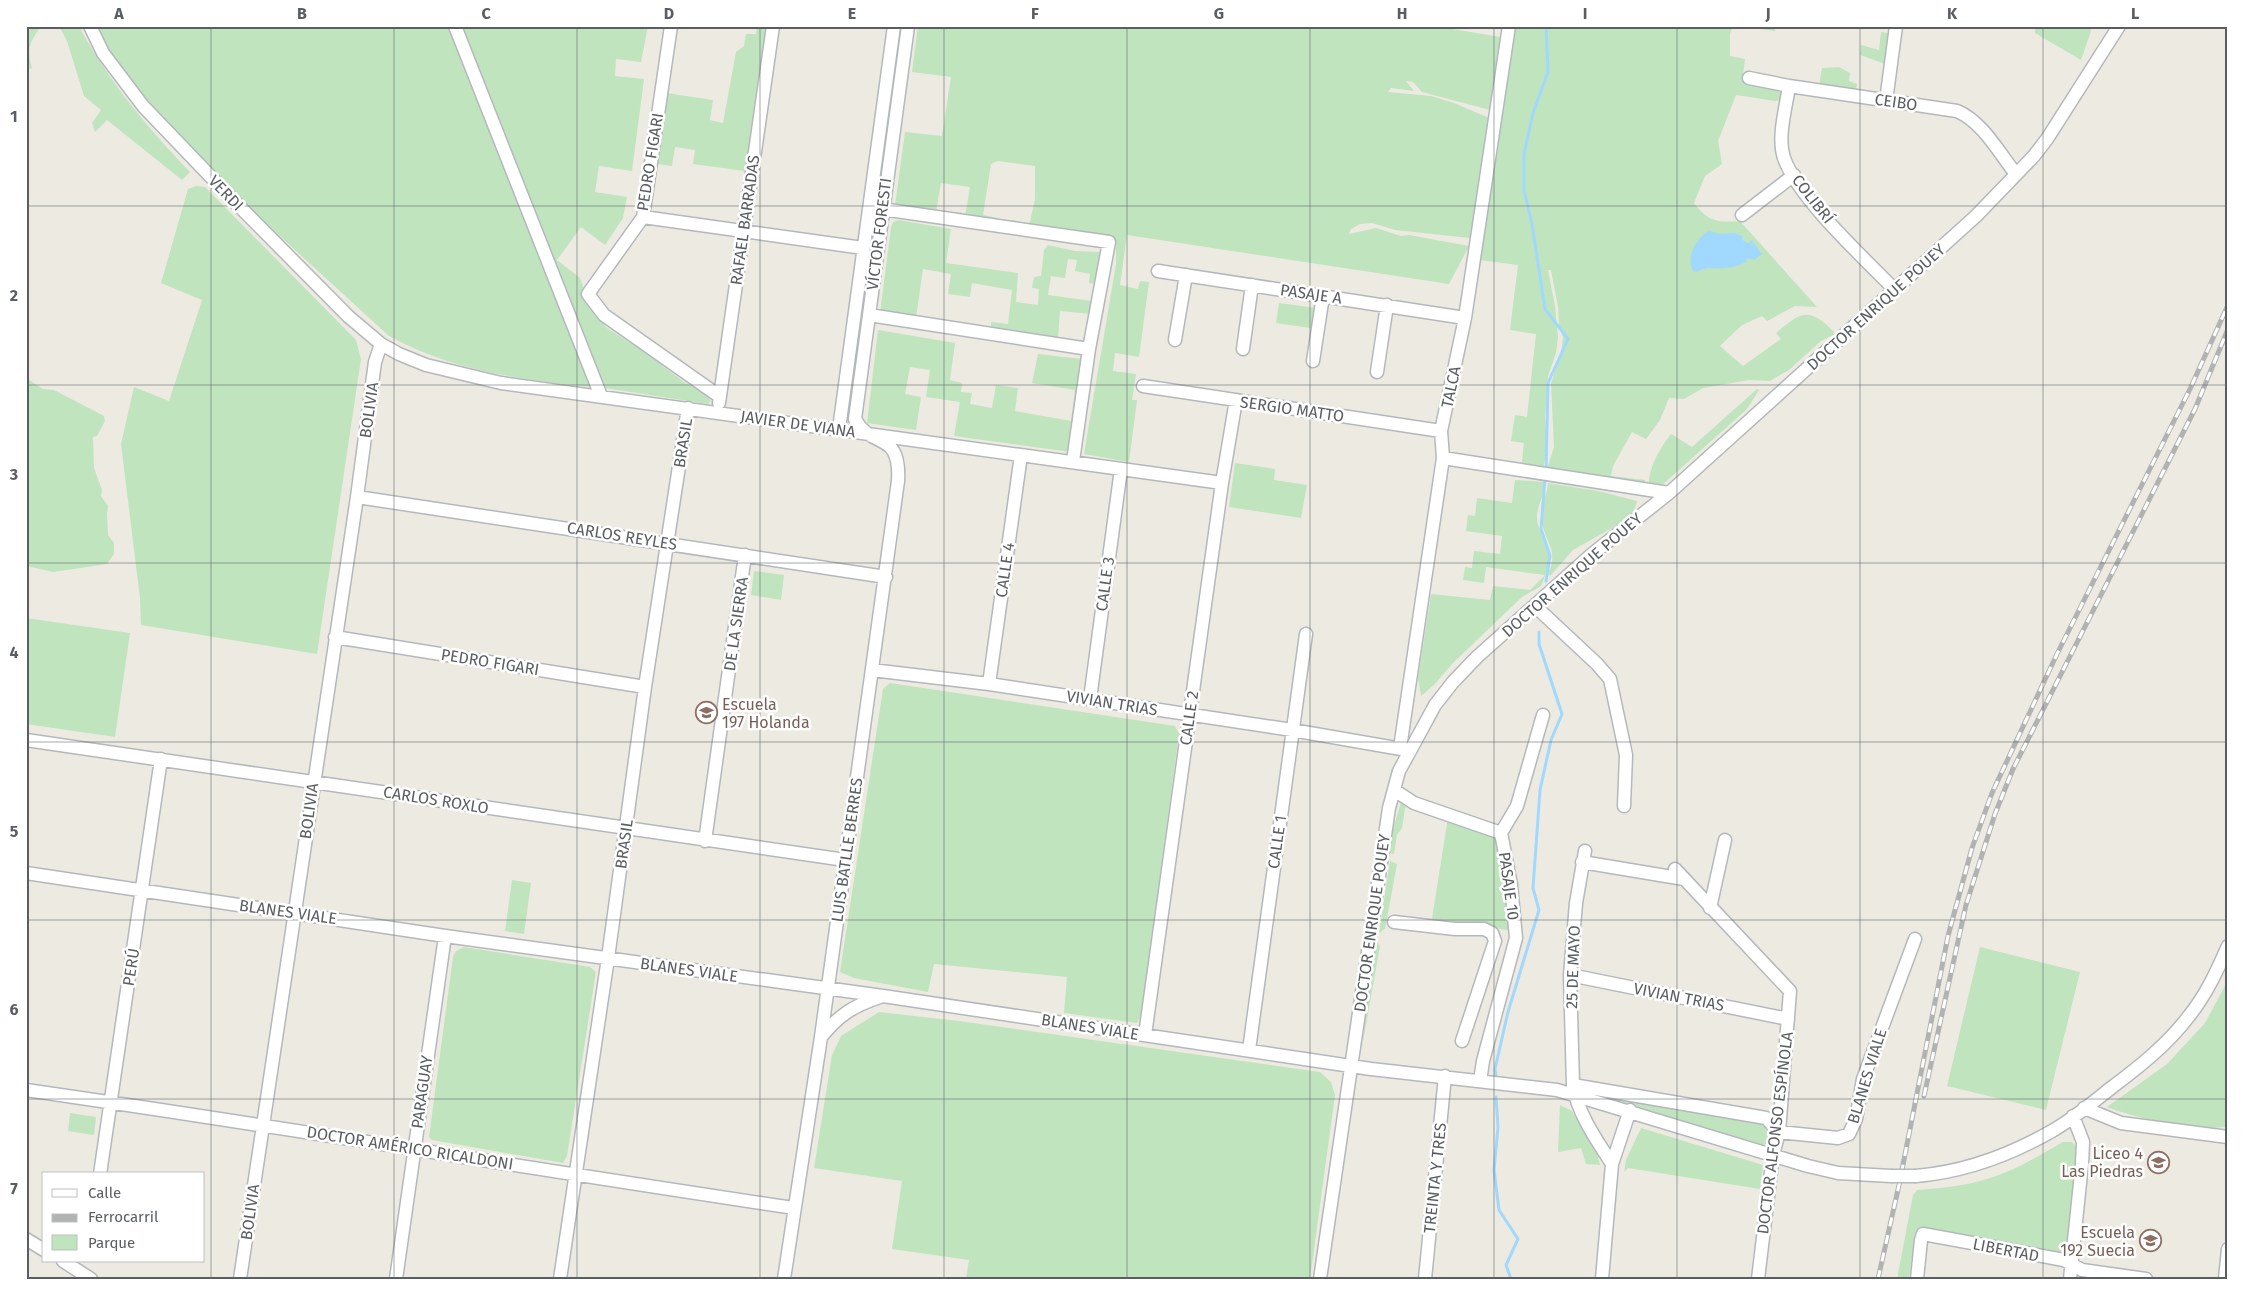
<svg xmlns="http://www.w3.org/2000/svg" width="2254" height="1305" font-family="'Fira Sans',sans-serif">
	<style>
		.green { fill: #c0e4be }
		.water { fill: #a1d9fe }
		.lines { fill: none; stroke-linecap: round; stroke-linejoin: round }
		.stream { stroke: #a1d9fe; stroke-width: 3 }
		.minor-casing { stroke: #b4b8bc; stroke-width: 15 }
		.minor { stroke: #fff; stroke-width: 12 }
		.rail-casing { stroke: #b1b2b2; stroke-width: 5 }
		.rail { stroke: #fff; stroke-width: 3; stroke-dasharray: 9; stroke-linecap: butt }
		.minor-bridge-casing { stroke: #b4b8bc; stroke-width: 15; stroke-linecap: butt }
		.minor-bridge { stroke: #fff; stroke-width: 12 }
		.grid { fill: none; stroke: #5a5e62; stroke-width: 1; stroke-opacity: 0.55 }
		.labels { text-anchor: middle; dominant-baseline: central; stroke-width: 5; stroke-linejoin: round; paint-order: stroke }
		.street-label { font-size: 16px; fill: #5a5e62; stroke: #fff }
		.education-label { font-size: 16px; fill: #785e54; stroke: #fff; text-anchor: end }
		.neatline { fill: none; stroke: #5a5e62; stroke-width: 2 }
		.grid-label { font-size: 16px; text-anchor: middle; font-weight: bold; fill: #5a5e62 }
	</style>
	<rect width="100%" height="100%" fill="#edeae2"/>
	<path class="green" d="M 26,26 L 41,26 C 30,42 26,49 32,68 L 26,70 Z
		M 59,26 L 79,26 C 108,81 148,128 190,172 L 182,180 L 107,120 L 95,132 L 92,123 L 101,110 L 84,96 L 67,41 Z
		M 91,26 L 450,26 L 594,387 C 522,380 453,371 389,336 L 154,121 Z
		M 461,26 L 648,26 L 641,62 L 616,59 L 615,76 L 644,79 L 632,171 L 599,166 L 595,192 L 627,197 L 623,218 L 605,245 L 581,227 L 557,260 L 580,278 L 592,310 L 607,328 L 646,353 L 685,383 L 703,391 L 711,401 L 708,404 L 605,388 Z
		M 757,26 L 768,26 L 745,171 L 693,164 L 695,150 L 675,147 L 672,166 L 657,164 L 666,93 L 713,100 L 710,120 L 723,123 L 736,52 L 744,46 L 746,34 L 756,34 Z
		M 893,26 L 902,26 L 850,414 L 846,419 Z
		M 918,26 L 1434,26 L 1501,37 L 1490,110 L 1422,92 L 1413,82 L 1406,81 L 1414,91 L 1391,88 L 1388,92 L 1431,96 L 1454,103 L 1489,118 L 1470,238 L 1395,230 L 1372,223 L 1360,224 L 1351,229 L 1349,234 L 1376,228 L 1401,236 L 1409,235 L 1469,246 L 1449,284 L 1127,235 L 1120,285 L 1138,289 L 1140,281 L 1149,282 L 1139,357 L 1115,353 L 1113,371 L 1136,374 L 1132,400 L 1137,400 L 1129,462 L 1084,454 L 1116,264 L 1116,243 L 1112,238 L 1011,223 L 1013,220 L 1026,224 L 1030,222 L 1035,199 L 1035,166 L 998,161 L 991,164 L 983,215 L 998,218 L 1001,222 L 965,217 L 970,187 L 941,183 L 936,212 L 895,206 L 905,132 L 942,136 L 951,77 L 912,72 Z
		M 1513,26 L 1733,26 L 1730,34 L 1730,56 L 1745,59 L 1743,76 C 1755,89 1774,85 1787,97 L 1785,100 L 1775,101 L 1736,95 L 1718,141 L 1722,164 L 1705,176 L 1694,203 C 1707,221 1718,223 1740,221 L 1817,307 L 1795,306 L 1767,321 L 1762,316 L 1742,325 L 1720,346 L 1743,366 L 1781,339 L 1776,333 C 1802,311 1809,307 1834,332 L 1833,335 L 1821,341 L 1789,370 L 1770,381 L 1749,380 L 1703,388 L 1684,399 L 1669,398 L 1660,420 L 1646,439 L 1632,432 L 1613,466 L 1611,476 L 1645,480 L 1642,488 L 1547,469 L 1554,447 L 1551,383 L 1561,354 L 1563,338 L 1559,325 L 1558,307 L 1551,270 L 1548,270 L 1555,306 L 1558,337 L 1556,353 L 1548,376 L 1545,417 L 1548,452 L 1544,462 L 1544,473 L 1521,470 L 1524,443 L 1511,441 L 1515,415 L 1527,417 L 1536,334 L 1510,330 L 1518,265 L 1479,260 Z
		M 1737,26 L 1776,26 L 1775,31 Z
		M 2035,26 L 2090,26 L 2091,31 L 2081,60 L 2035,33 Z
		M 1881,32 L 1892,34 L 1888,65 L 1860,55 L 1861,45 L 1879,50 Z
		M 1839,67 L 1850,73 L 1849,81 L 1857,84 L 1855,99 L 1818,93 L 1822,68 Z
		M 196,186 L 205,187 L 356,340 L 361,359 L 317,654 L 141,625 L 140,598 L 121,444 L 134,387 L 169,401 L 202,300 L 161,283 L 188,189 Z
		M 898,220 L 951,229 L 946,263 L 1018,273 L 1016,302 L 1038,305 L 1039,289 L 1032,288 L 1034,277 L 1041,276 L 1044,250 L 1048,245 L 1075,251 L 1100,252 L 1102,256 L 1098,284 L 1089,283 L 1090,274 L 1075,271 L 1077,260 L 1068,259 L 1065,278 L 1051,276 L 1048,295 L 1092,301 L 1091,314 L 1060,311 L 1058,338 L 991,330 L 991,322 L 1008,324 L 1012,290 L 972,283 L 970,297 L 948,294 L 951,274 L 923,269 L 916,317 L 880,313 L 891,228 L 893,222 Z
		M 1279,303 L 1316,308 L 1318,329 L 1276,323 Z
		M 878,330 L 955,343 L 950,380 L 962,383 L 961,392 L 972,393 L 970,404 L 992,408 L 996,385 L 1018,388 L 1015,411 L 1071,421 L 1075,390 L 1032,383 L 1038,354 L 1082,359 L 1070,452 L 954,436 L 960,402 L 926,397 L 930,370 L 910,367 L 905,394 L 921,397 L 916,430 L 867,423 Z
		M 26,378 L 43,389 L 54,390 L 104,416 L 105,421 L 97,436 L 93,437 L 94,468 L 102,490 L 101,496 L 108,506 L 107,514 L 108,535 L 114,543 L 114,554 L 107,564 L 53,572 L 26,566 Z
		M 1757,389 L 1759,390 L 1747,409 L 1660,487 L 1649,487 C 1648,468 1660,448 1671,434 L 1692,447 Z
		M 1235,463 L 1275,469 L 1274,480 L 1307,485 L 1301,518 L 1229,507 Z
		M 1515,480 L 1544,482 C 1545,495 1537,505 1537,517 C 1537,530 1546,540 1549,551 C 1551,562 1545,576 1541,586 L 1522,597 L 1452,664 L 1434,685 L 1421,696 L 1418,678 L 1431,594 L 1490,600 L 1493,586 L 1530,590 L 1545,575 L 1486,567 L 1484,583 L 1463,580 L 1465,567 L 1472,568 L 1474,551 L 1500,554 L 1502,536 L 1466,531 L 1468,515 L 1475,516 L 1477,498 L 1512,503 Z
		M 1548,483 L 1598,491 L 1637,501 L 1633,514 L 1628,519 L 1573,550 L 1550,576 L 1548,574 C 1561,546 1540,540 1542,514 C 1542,503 1547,494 1548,483 Z
		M 754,571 L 784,575 L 781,600 L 751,595 Z
		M 26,618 L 130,633 L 115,737 L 26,724 Z
		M 890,683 L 1175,726 L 1179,734 L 1141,1016 L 1137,1023 L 1064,1013 L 1067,977 L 934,964 L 928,992 L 854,978 L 840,972 L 883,689 Z
		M 1402,799 L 1406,802 L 1402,828 L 1397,835 L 1394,854 L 1390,853 L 1390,839 Z
		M 1448,817 L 1496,835 L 1514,931 L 1432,919 Z
		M 1390,861 L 1397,864 L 1385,929 L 1379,933 Z
		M 512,880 L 531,883 L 524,934 L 505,931 Z
		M 1376,940 L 1380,946 L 1361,1053 Z
		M 464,947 L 590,967 L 596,972 L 567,1156 L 563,1163 L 432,1140 L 429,1137 L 453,957 L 456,951 Z
		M 1980,947 L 2080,972 L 2046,1110 L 1947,1086 Z
		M 2228,980 L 2228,1127 C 2195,1130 2137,1119 2107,1107 L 2167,1064 L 2205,1023 Z
		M 879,1012 L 959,1021 L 1320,1072 L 1331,1082 L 1335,1095 L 1310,1279 L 966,1279 L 969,1260 L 892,1249 L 902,1181 L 814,1168 L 832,1055 L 841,1036 Z
		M 1584,1092 L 1769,1123 L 1771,1138 L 1768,1144 L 1762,1145 L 1591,1097 Z
		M 1560,1105 L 1572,1111 L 1597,1153 L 1600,1165 L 1586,1164 L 1581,1148 L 1558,1152 Z
		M 70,1113 L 96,1117 L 94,1135 L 68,1131 Z
		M 1641,1128 L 1763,1165 L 1760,1189 L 1628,1168 L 1624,1172 L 1626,1160 Z
		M 2063,1142 L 2072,1142 L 2078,1148 L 2066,1249 L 2058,1254 L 1919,1230 L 1915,1234 L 1909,1279 L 1897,1279 L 1913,1195 L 1917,1190 C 1942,1188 1966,1186 1990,1178 C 2016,1170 2040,1155 2063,1142 Z"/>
	<path class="water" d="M 1709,231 L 1719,234 L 1734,233 L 1743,236 L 1742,240 L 1749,243 L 1751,240 L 1762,254 L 1754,260 L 1747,258 L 1746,262 C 1735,268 1721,269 1710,268 C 1706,267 1699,272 1694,272 C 1684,259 1697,237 1709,231 Z"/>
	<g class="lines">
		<path class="stream" d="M 1546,26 L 1548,72 L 1533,113 L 1524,154 L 1524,190 L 1532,224 L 1545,309 L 1568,339 L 1548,383 L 1546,470
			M 1545,478 L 1541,529 L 1550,556 L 1546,581
			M 1496,1076 L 1495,1069 L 1508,1012 L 1539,910 L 1533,888 L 1540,790 L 1551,740 L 1562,714 L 1539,644 L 1539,632
			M 1496,1097 L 1498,1127 L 1494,1170 L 1499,1210 L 1518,1239 L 1506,1265 L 1511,1279"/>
		<defs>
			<path id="minor" d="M 90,26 L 103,53 L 143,106 L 234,201 L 349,317 L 381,344 L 399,354 L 426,365 L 501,383 L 1222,483
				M 455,26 L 601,396
				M 671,26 L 643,217 L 588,294 L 604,315 L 719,396
				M 1749,78 L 1789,86 L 1957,111 C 1983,122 1999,153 2016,174
				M 1789,86 C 1786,108 1777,137 1784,158 C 1798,198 1864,258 1895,290
				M 1886,101 L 1896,26
				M 882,209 L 1109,242 L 1089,349 L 1073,461
				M 1742,215 L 1794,175
				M 643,217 L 863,248
				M 1158,271 L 1465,318
				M 869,315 L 1089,349
				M 1175,340 L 1186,275
				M 1243,349 L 1252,285
				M 1313,361 L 1323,296
				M 1377,372 L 1387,305
				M 1143,386 L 1441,431
				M 719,403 L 773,26
				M 839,429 L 894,26
				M 1443,458 L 1669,493
				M 357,497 L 886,577
				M 1535,606 L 1597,664 L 1610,679 L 1626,755 L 1624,806
				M 335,637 L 645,687
				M 872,670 L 989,684 L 1292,730 L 1407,750
				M 989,684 L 1021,455
				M 1090,699 L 1121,469
				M 26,740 L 845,860
				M 1400,748 L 1443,458 L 1441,431 L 1465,318 L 1509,26
				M 1394,790 L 1414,803 L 1501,833
				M 705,841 L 745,555
				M 1582,862 L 1684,879
				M 1675,869 L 1790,991 L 1779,1132 L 1773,1155 L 1758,1279
				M 26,873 L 445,936 L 883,996 L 1371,1069 L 1557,1090 L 1808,1166 L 1838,1173 L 1891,1176
				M 1710,908 L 1725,840
				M 1394,922 L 1455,929 L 1484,929 L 1492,933 L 1495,941 L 1462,1041
				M 1570,975 L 1788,1019
				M 1145,1035 L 1222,483 L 1236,400
				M 821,1037 C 839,1015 853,1006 880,997
				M 1249,1050 L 1306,634
				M 1480,1081 L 1483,1061 L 1516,938 L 1511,885 L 1501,833 L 1517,806 L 1543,715
				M 1573,1085 L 1570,975 L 1576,903 L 1585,851
				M 26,1090 C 283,1127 538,1170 794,1208
				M 2084,1108 L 2121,1123 L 2228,1137
				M 1612,1164 C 1597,1141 1577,1112 1573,1085 L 1766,1118 L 1779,1132 L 1838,1138 L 1849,1134 L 1856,1119 L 1863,1079 L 1915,939
				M 100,1174 L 161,759
				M 1916,1176 C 1964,1172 2010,1155 2052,1131 C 2073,1119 2092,1103 2111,1088 C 2139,1067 2167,1045 2189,1016 C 2206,995 2217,971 2228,946
				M 26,1239 L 44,1250
				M 63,1261 L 91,1279
				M 240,1279 L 357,497 L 375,362 L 381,344
				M 396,1279 L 445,936
				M 560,1279 L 608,958 L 645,687 L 688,408
				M 784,1279 L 821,1037 L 898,481 C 901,429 871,450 855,419 L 908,26
				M 1320,1279 L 1389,808 L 1399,771 L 1410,751 L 1435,705 L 1453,682 L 1477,657 L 1591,555 L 1669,493 L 1976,216 L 2033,157 L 2047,139 L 2119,26
				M 1425,1279 L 1445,1076
				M 1602,1279 L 1612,1164 L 1630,1110
				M 1917,1279 L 1921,1240 L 1923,1234 L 2064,1260 L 2082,1270 L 2146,1279
				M 2070,1279 L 2082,1164 L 2083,1142 L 2073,1116
				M 2225,1279 L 2228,1249"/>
		</defs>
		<use href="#minor" class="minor-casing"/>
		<use href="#minor" class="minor"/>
		<defs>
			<path id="rail" d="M 1924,1096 L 1966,905 L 1995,814 L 2013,769 L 2195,409 L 2228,329
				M 1878,1279 L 1899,1185 L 1948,936 L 1972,848 L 1992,793 L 2057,654 L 2190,389 L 2228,305"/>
		</defs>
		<use href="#rail" class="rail-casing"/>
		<use href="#rail" class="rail"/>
		<defs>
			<path id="minor-bridge" d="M 1891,1176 L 1916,1176"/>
		</defs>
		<use href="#minor-bridge" class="minor-bridge-casing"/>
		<use href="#minor-bridge" class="minor-bridge"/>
	</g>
	<path class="grid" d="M 211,26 L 211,1279M 394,26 L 394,1279M 577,26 L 577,1279M 760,26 L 760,1279M 944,26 L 944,1279M 1127,26 L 1127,1279M 1310,26 L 1310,1279M 1494,26 L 1494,1279M 1677,26 L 1677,1279M 1860,26 L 1860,1279M 2043,26 L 2043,1279M 26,206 L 2228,206M 26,385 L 2228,385M 26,563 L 2228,563M 26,742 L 2228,742M 26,920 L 2228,920M 26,1099 L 2228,1099"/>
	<defs>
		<symbol id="school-ring" viewBox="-11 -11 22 22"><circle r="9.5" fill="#fff" stroke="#8d6e63" stroke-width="1.5"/><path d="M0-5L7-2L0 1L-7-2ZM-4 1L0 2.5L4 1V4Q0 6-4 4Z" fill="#8d6e63"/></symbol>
	</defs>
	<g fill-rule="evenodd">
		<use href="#school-ring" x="694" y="700" width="25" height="25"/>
		<use href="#school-ring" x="2146" y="1150" width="25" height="25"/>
		<use href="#school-ring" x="2138" y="1228" width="25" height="25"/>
	</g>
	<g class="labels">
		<g class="street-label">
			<text transform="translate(1896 102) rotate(8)">CEIBO</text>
			<text transform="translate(650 162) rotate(-81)">PEDRO FIGARI</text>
			<text transform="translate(226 193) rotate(46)">VERDI</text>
			<text transform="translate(1813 199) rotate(52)">COLIBRÍ</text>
			<text transform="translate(745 220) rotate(-82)">RAFAEL BARRADAS</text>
			<text transform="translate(879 234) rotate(-83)">VÍCTOR FORESTI</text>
			<text transform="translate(1311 294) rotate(8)">PASAJE A</text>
			<text transform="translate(1876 307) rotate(-42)">DOCTOR ENRIQUE POUEY</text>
			<text transform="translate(1451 387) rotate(-78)">TALCA</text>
			<text transform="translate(1292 409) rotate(8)">SERGIO MATTO</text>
			<text transform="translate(369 410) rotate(-82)">BOLIVIA</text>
			<text transform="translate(798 424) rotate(8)">JAVIER DE VIANA</text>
			<text transform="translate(683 443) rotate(-81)">BRASIL</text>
			<text transform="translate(622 536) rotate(9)">CARLOS REYLES</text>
			<text transform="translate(1005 570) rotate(-82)">CALLE 4</text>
			<text transform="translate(1572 575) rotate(-41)">DOCTOR ENRIQUE POUEY</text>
			<text transform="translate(1105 584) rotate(-82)">CALLE 3</text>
			<text transform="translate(736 624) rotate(-82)">DE LA SIERRA</text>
			<text transform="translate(490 662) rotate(9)">PEDRO FIGARI</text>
			<text transform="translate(1112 703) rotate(9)">VIVIAN TRIAS</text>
			<text transform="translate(1189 718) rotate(-82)">CALLE 2</text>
			<text transform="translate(436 800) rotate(9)">CARLOS ROXLO</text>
			<text transform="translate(309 811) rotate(-82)">BOLIVIA</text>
			<text transform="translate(1277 842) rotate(-82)">CALLE 1</text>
			<text transform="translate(624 844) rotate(-82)">BRASIL</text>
			<text transform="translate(847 850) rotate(-82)">LUIS BATLLE BERRES</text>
			<text transform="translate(1509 886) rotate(82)">PASAJE 10</text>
			<text transform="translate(288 912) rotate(8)">BLANES VIALE</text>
			<text transform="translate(1372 923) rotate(-82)">DOCTOR ENRIQUE POUEY</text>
			<text transform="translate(131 967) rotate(-81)">PERÚ</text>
			<text transform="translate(1573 967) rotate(-88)">25 DE MAYO</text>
			<text transform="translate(689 970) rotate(8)">BLANES VIALE</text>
			<text transform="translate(1679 997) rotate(11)">VIVIAN TRIAS</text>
			<text transform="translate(1090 1027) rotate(9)">BLANES VIALE</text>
			<text transform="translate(1867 1076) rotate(-73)">BLANES VIALE</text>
			<text transform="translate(422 1092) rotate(-82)">PARAGUAY</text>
			<text transform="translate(1775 1133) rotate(-83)">DOCTOR ALFONSO ESPÍNOLA</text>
			<text transform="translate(410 1148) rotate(9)">DOCTOR AMÉRICO RICALDONI</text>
			<text transform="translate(1435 1178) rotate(-84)">TREINTA Y TRES</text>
			<text transform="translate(250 1212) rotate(-82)">BOLIVIA</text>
			<text transform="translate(2006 1250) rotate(11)">LIBERTAD</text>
		</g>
		<g class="education-label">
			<text x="722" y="704" text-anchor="start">Escuela<tspan x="722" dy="18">197 Holanda</tspan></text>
			<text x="2143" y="1153">Liceo 4<tspan x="2143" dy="18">Las Piedras</tspan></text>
			<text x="2135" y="1232">Escuela<tspan x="2135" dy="18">192 Suecia</tspan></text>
		</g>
	</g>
	<rect width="2254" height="1305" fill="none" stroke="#ffffff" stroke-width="55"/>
	<rect x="42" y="1172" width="162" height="90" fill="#ffffff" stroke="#bdbfc0"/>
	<rect x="52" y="1189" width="25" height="8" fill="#ffffff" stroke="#bdbfc0"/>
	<text x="88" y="1198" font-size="15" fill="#5a5e62">Calle</text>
	<rect x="52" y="1214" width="25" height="8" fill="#b1b2b2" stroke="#bdbfc0"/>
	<text x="88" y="1222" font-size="15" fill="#5a5e62">Ferrocarril</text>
	<rect x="52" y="1235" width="25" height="15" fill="#c0e4be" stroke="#bdbfc0"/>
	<text x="88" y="1248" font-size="15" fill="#5a5e62">Parque</text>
	<rect x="28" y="28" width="2198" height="1250" class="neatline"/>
	<g class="grid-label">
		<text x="119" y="19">A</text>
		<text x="302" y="19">B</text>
		<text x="486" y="19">C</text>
		<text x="669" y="19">D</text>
		<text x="852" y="19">E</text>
		<text x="1035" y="19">F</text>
		<text x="1219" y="19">G</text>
		<text x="1402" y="19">H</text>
		<text x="1585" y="19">I</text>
		<text x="1768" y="19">J</text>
		<text x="1952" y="19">K</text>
		<text x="2135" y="19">L</text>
		<text x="14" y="122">1</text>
		<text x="14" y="301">2</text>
		<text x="14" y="480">3</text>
		<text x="14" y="658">4</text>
		<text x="14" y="837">5</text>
		<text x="14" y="1015">6</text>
		<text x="14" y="1194">7</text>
	</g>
</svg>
